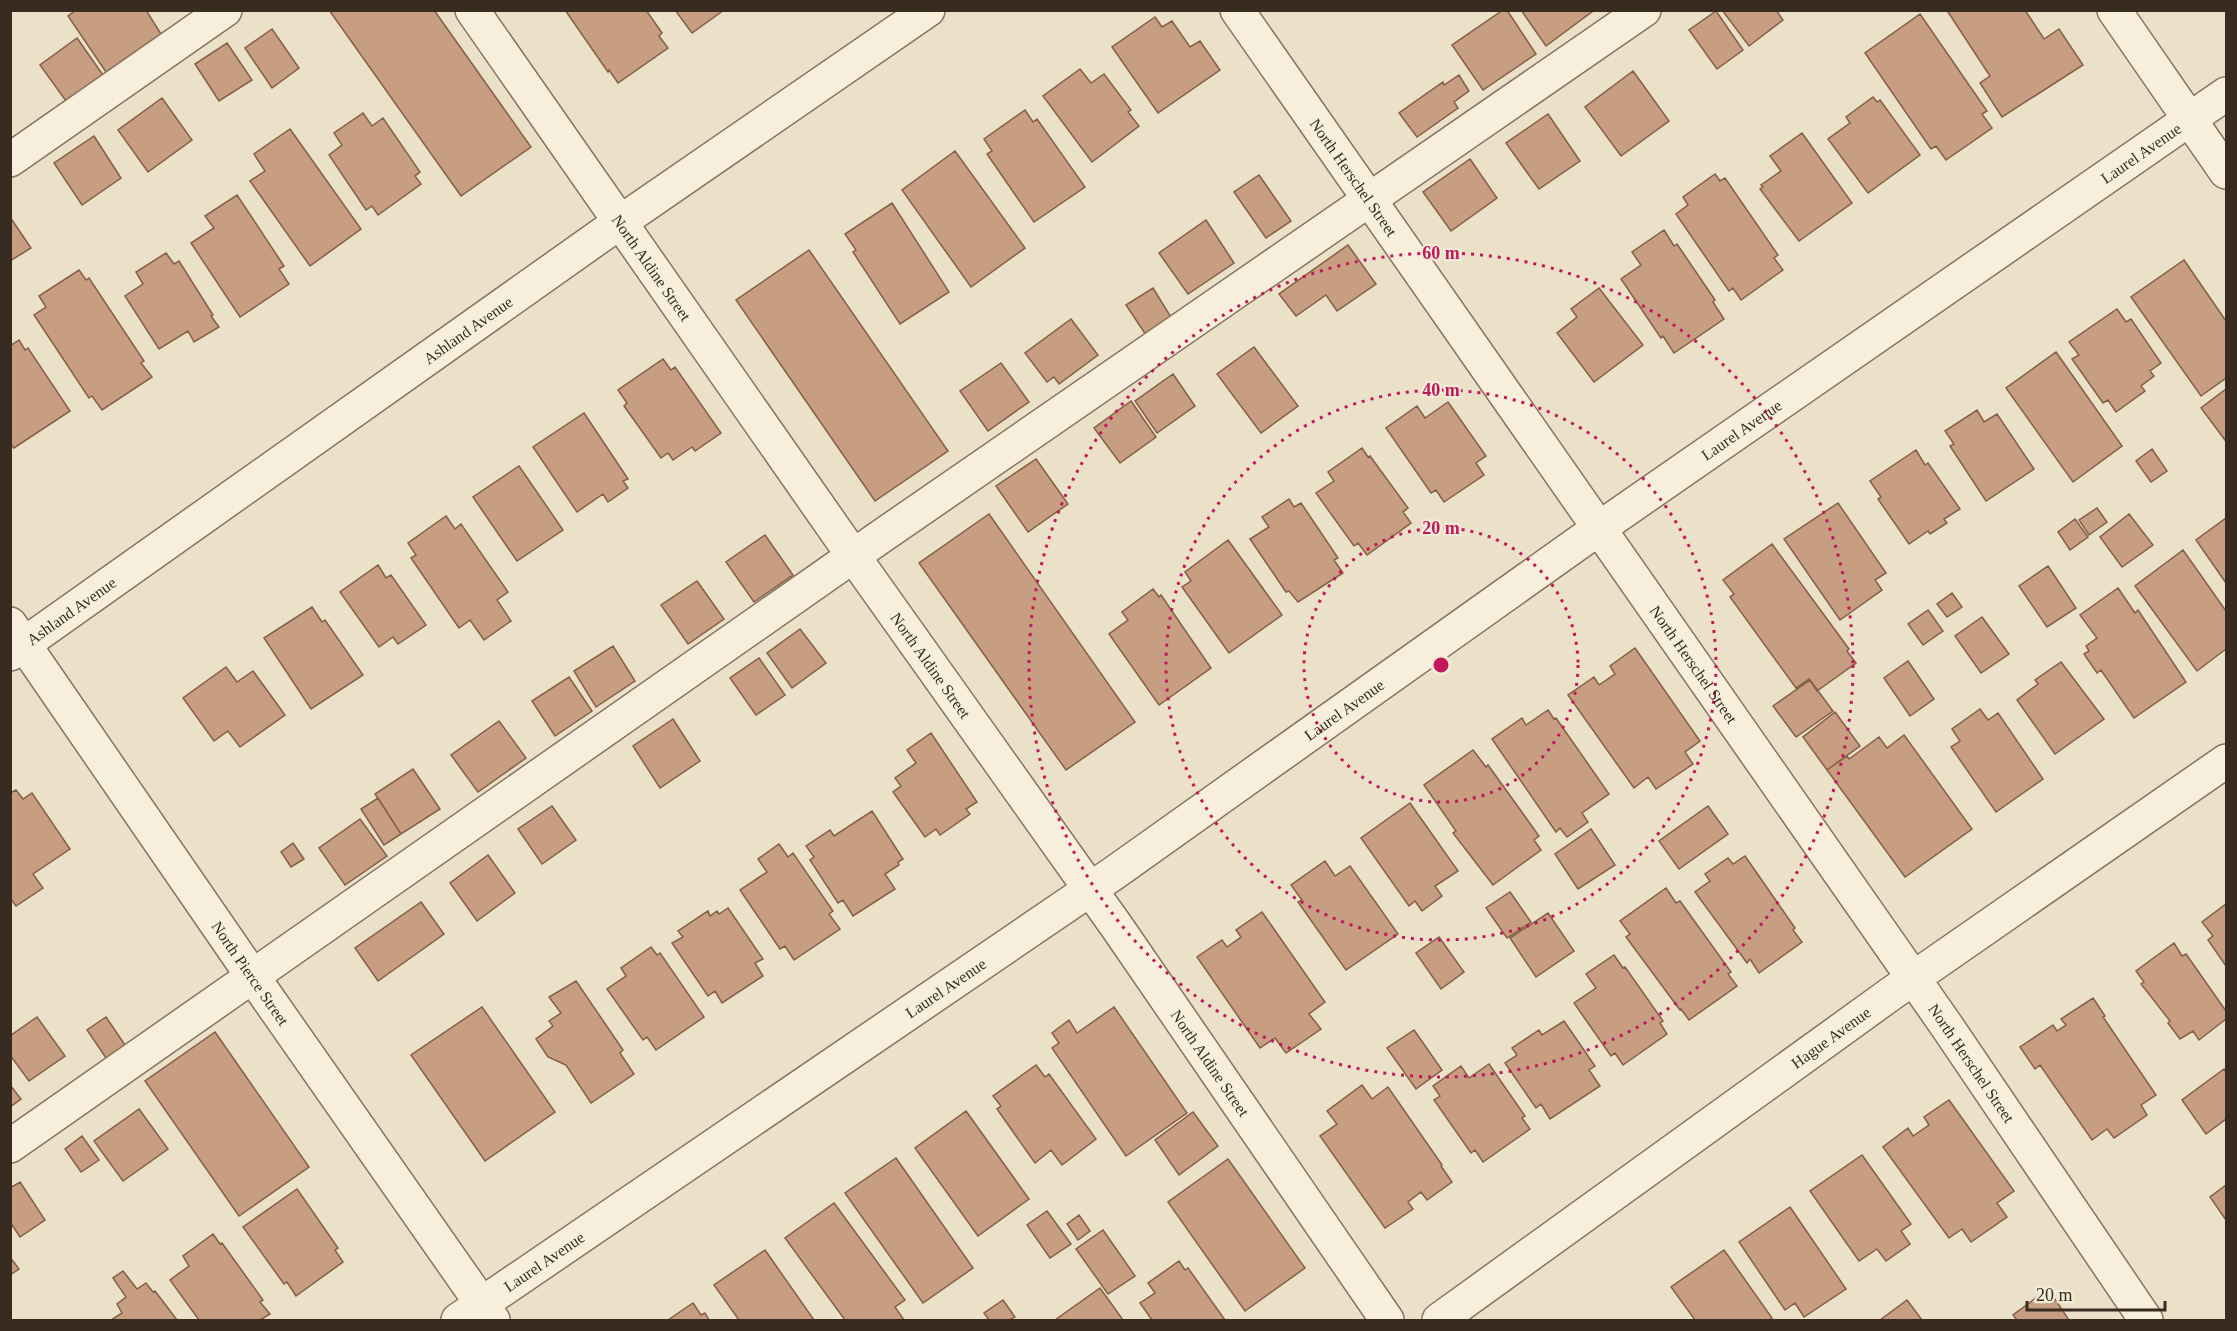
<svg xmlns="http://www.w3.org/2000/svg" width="2237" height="1331" font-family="'Times New Roman',serif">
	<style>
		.building { fill: #c79e81; stroke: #845e46; stroke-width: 1.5 }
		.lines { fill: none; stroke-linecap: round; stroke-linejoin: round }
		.minor-casing { stroke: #86745e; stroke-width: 36 }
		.minor { stroke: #f7eedb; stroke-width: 33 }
		.ring { fill: none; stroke: #c2185b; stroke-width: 3; stroke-dasharray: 3 6 }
		.labels { text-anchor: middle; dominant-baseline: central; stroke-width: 4.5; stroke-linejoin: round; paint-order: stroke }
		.street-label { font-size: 16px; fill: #382c21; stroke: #f3ebd7 }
		.centre { fill: #c2185b; stroke: #f3ebd7; stroke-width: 3 }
		.ring-label { font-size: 18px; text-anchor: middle; font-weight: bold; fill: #c2185b; stroke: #f3ebd7; stroke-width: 4.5; stroke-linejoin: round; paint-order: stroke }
	</style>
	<rect width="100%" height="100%" fill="#ebe1c8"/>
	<path class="building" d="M 76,10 L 146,10 L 161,34 L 106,72 L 68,16 Z
		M 329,10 L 434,10 L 531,147 L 461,196 Z
		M 565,10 L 646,10 L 662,33 L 659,36 L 668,48 L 618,83 L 609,70 L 608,72 Z
		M 675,10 L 724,10 L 692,33 Z
		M 1503,10 L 1507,10 L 1536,54 L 1483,90 L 1452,45 Z
		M 1521,10 L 1593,10 L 1593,11 L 1546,46 Z
		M 1722,10 L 1776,10 L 1783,20 L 1749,46 Z
		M 1950,10 L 2025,10 L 2044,39 L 2059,29 L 2083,65 L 2002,117 L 1980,83 L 1990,76 L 1948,12 Z
		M 1716,11 L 1743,50 L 1717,69 L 1689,30 Z
		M 1920,14 L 1987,111 L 1982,114 L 1992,128 L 1946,160 L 1936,146 L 1931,149 L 1865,53 Z
		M 1155,17 L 1162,27 L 1172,21 L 1190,47 L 1200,41 L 1220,70 L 1158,113 L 1112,47 Z
		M 272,29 L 299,68 L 272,88 L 245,48 Z
		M 77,38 L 103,75 L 66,101 L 40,65 Z
		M 227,43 L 252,80 L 219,101 L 195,64 Z
		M 1080,69 L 1091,83 L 1104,74 L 1131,110 L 1128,112 L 1139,126 L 1092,162 L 1043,96 Z
		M 1633,71 L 1669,121 L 1621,156 L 1585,107 Z
		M 1459,75 L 1469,91 L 1454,102 L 1458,108 L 1417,137 L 1399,113 L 1443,82 L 1444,85 Z
		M 1873,97 L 1877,102 L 1880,100 L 1920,155 L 1868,193 L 1828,139 L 1850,123 L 1846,117 Z
		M 162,98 L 192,140 L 148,172 L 118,130 Z
		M 1025,110 L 1033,122 L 1037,119 L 1085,187 L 1034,222 L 987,154 L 992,151 L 984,139 Z
		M 363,113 L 372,126 L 383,118 L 420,172 L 415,176 L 421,184 L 378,215 L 372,206 L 366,210 L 329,155 L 342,145 L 334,133 Z
		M 1548,114 L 1580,161 L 1539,189 L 1506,143 Z
		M 290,129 L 361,229 L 310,266 L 250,181 L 265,171 L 254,154 Z
		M 1802,133 L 1852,203 L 1799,241 L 1760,189 L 1763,187 L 1761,185 L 1781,171 L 1770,156 Z
		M 94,136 L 121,178 L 82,205 L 54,163 Z
		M 955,151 L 1025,248 L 971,287 L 902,190 Z
		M 1470,159 L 1497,198 L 1451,231 L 1423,192 Z
		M 1715,174 L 1720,181 L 1725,178 L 1778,255 L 1774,258 L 1783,270 L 1741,300 L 1733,288 L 1729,291 L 1676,214 L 1688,205 L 1683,197 Z
		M 1259,175 L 1291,221 L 1266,238 L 1234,192 Z
		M 237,195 L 284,266 L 279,269 L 289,284 L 240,317 L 191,243 L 214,228 L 205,216 Z
		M 892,203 L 949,292 L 900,324 L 853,252 L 856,250 L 845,234 Z
		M 10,217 L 31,248 L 10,261 Z
		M 1206,220 L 1234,263 L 1188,294 L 1159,253 Z
		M 1664,230 L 1674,246 L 1677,244 L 1715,300 L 1713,302 L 1724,319 L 1674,353 L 1663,336 L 1661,338 L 1621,279 L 1641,265 L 1632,252 Z
		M 1348,245 L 1376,284 L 1337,311 L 1326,295 L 1296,316 L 1279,294 Z
		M 809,250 L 948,451 L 875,501 L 736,300 Z
		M 166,253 L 174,264 L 179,261 L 213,315 L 211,316 L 219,327 L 194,342 L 188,331 L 159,349 L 125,296 L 143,284 L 136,272 Z
		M 2184,260 L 2226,321 L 2226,378 L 2201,396 L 2131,297 Z
		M 79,270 L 86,280 L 89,278 L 144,361 L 141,363 L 152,377 L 102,410 L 92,396 L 89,398 L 34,315 L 46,307 L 39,296 Z
		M 1153,288 L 1172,319 L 1146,335 L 1126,305 Z
		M 1599,288 L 1643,345 L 1594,382 L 1557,333 L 1577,317 L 1571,309 Z
		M 2117,309 L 2126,322 L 2131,319 L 2161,363 L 2150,371 L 2154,376 L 2141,386 L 2145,391 L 2116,412 L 2108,400 L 2103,403 L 2072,359 L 2079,355 L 2069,342 Z
		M 1071,319 L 1098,355 L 1059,384 L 1054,377 L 1047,382 L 1025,353 Z
		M 19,340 L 25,350 L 28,348 L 70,411 L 14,448 L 10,444 L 10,346 Z
		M 1254,347 L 1298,406 L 1261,433 L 1217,374 Z
		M 2056,352 L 2122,446 L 2073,482 L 2006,388 Z
		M 663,359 L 671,370 L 675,367 L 721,433 L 695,451 L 692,447 L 673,460 L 668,453 L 661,458 L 624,406 L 627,403 L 618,390 Z
		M 1001,363 L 1029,402 L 988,431 L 960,391 Z
		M 1173,374 L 1195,406 L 1157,433 L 1135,401 Z
		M 2226,389 L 2226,438 L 2225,440 L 2201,408 Z
		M 1131,401 L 1156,437 L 1120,463 L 1094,428 Z
		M 1448,402 L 1486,456 L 1476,463 L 1484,475 L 1444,502 L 1436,490 L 1431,493 L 1386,428 L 1417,406 L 1425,418 Z
		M 1977,410 L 1984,422 L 1997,414 L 2034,469 L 1986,501 L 1950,446 L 1954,444 L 1945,431 Z
		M 584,413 L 628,479 L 623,481 L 628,488 L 608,502 L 603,494 L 577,512 L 533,447 Z
		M 1362,448 L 1368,457 L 1370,456 L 1408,508 L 1403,512 L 1411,523 L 1367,555 L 1358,543 L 1354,546 L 1316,493 L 1334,481 L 1328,472 Z
		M 2152,449 L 2167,471 L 2151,482 L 2136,461 Z
		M 1916,450 L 1925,465 L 1928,463 L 1960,509 L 1944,519 L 1947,523 L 1930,534 L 1928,531 L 1909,544 L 1878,499 L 1881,497 L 1870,481 Z
		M 1036,459 L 1068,504 L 1028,532 L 996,486 Z
		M 519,466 L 563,530 L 517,561 L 473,497 Z
		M 1289,499 L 1294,507 L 1301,503 L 1338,558 L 1334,560 L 1343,573 L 1298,602 L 1289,591 L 1286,592 L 1250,539 L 1269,527 L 1262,517 Z
		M 1838,503 L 1886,573 L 1875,580 L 1882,590 L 1840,620 L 1784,539 Z
		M 2097,508 L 2107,522 L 2089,535 L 2079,520 Z
		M 989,514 L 1135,722 L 1066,770 L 919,563 Z
		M 2129,514 L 2153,545 L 2122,567 L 2100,537 Z
		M 446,516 L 455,529 L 461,524 L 508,592 L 497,600 L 511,621 L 484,640 L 470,620 L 459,628 L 411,558 L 416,555 L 408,543 Z
		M 2226,518 L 2226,583 L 2196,540 Z
		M 2075,519 L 2088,537 L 2070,550 L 2058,532 Z
		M 765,535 L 793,575 L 754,602 L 726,562 Z
		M 1228,540 L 1282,615 L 1229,653 L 1182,587 L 1191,581 L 1185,572 Z
		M 1772,544 L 1849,649 L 1847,651 L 1856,663 L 1817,691 L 1809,679 L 1796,688 L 1730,597 L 1734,594 L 1723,580 Z
		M 2183,550 L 2226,611 L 2226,649 L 2197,671 L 2135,586 Z
		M 378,565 L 386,578 L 391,575 L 426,625 L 398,644 L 393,637 L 379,647 L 340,592 Z
		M 2048,566 L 2076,608 L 2047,627 L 2019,586 Z
		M 697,581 L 724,619 L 688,644 L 661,605 Z
		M 2118,588 L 2135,613 L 2138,610 L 2186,682 L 2134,718 L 2101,670 L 2097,673 L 2084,654 L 2089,651 L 2086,646 L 2097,638 L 2080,615 Z
		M 1153,589 L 1159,597 L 1161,595 L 1211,668 L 1159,705 L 1109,634 L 1128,620 L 1122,612 Z
		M 1952,593 L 1962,607 L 1947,617 L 1937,604 Z
		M 312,607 L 322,622 L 325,620 L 363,675 L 311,709 L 264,638 Z
		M 1928,610 L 1943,631 L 1923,645 L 1908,624 Z
		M 1982,617 L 2009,654 L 1981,673 L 1955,636 Z
		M 800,629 L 826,663 L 792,688 L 767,653 Z
		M 613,646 L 635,681 L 596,707 L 574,671 Z
		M 1635,648 L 1700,741 L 1685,752 L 1693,764 L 1656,789 L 1648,777 L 1634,788 L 1568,695 L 1594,677 L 1599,685 L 1615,674 L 1610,666 Z
		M 759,658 L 785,695 L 756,715 L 730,678 Z
		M 1908,661 L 1934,699 L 1910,716 L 1884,678 Z
		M 2061,662 L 2104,719 L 2055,754 L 2017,700 L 2038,684 L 2035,680 Z
		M 226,667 L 237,682 L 253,671 L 285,715 L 240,747 L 228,731 L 214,741 L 183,698 Z
		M 569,677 L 592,711 L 555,736 L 532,701 Z
		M 1810,680 L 1833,711 L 1796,737 L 1773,706 Z
		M 1980,709 L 1988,720 L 1998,713 L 2043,779 L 1996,812 L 1951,747 L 1960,741 L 1952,729 Z
		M 1548,710 L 1554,719 L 1556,718 L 1609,794 L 1582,813 L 1588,822 L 1567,837 L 1560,828 L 1556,832 L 1492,739 L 1522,718 L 1526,725 Z
		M 1835,712 L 1860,746 L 1827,770 L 1803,737 Z
		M 673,719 L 700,761 L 660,788 L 633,746 Z
		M 499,721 L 526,758 L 478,792 L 451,755 Z
		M 931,733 L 977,802 L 966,809 L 970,814 L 940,835 L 936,829 L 925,837 L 893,792 L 901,786 L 895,778 L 916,763 L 907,750 Z
		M 1904,735 L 1972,829 L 1905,877 L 1827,770 L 1847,756 L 1849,759 L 1879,737 L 1887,748 Z
		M 1473,750 L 1486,767 L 1488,765 L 1539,836 L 1534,840 L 1541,850 L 1493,885 L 1453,833 L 1456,831 L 1424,785 Z
		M 413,769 L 440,809 L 401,834 L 375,794 Z
		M 16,790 L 23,799 L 32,793 L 70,849 L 33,874 L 43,888 L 16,906 L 10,898 L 10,793 Z
		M 378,798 L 401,834 L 384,845 L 361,809 Z
		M 1410,803 L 1458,871 L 1435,886 L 1442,896 L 1422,911 L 1415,901 L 1409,906 L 1361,838 Z
		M 552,806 L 576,840 L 542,864 L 518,829 Z
		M 1708,806 L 1728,834 L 1679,869 L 1659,841 Z
		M 872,811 L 903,859 L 898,862 L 899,865 L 885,874 L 895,889 L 853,916 L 843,900 L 838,903 L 810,860 L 814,857 L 806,846 L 830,830 L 834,836 Z
		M 360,819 L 387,856 L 345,885 L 319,848 Z
		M 1591,829 L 1615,865 L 1578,889 L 1555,854 Z
		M 293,843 L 304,859 L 291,867 L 281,852 Z
		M 779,844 L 788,857 L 793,853 L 833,911 L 829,914 L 840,929 L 794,960 L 785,946 L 780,949 L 740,890 L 767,872 L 758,859 Z
		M 488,855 L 515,893 L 477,921 L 450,883 Z
		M 1745,856 L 1795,928 L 1793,930 L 1802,942 L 1759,973 L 1750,959 L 1747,963 L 1695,892 L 1710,881 L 1705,874 L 1728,858 L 1733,864 Z
		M 1325,861 L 1335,876 L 1350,866 L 1398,934 L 1346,970 L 1298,902 L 1302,900 L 1291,885 Z
		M 1666,888 L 1676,903 L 1680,901 L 1731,972 L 1728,974 L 1737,986 L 1689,1020 L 1681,1009 L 1680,1010 L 1626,937 L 1630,934 L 1620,921 Z
		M 1510,892 L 1531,922 L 1507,938 L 1486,908 Z
		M 421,902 L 444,934 L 378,981 L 355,948 Z
		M 2226,904 L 2226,966 L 2208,940 L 2213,936 L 2202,922 Z
		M 728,908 L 763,959 L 755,963 L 763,976 L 722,1003 L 715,991 L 708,996 L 672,943 L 683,937 L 678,931 L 708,911 L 710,916 L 717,911 L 719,914 Z
		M 1262,912 L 1325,1002 L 1309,1014 L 1321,1029 L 1286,1053 L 1275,1038 L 1260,1048 L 1197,957 L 1222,940 L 1227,947 L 1241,937 L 1236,930 Z
		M 1548,913 L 1574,951 L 1536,977 L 1510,938 Z
		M 1439,937 L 1464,972 L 1441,989 L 1416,953 Z
		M 2174,943 L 2182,956 L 2186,954 L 2226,1011 L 2226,1019 L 2199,1040 L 2193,1031 L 2180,1039 L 2168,1023 L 2170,1021 L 2141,984 L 2144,982 L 2136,971 Z
		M 651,947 L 657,955 L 660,953 L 704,1017 L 656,1050 L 647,1037 L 643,1040 L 607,989 L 626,976 L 621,968 Z
		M 1614,955 L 1623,968 L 1625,967 L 1663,1021 L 1660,1023 L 1667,1034 L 1623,1065 L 1615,1053 L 1611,1056 L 1574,1003 L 1596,988 L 1586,974 Z
		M 576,981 L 623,1050 L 620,1053 L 634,1074 L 591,1103 L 566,1065 L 548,1057 L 536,1039 L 553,1026 L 549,1021 L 561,1013 L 549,997 Z
		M 2093,998 L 2105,1016 L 2103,1017 L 2156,1095 L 2141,1105 L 2147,1115 L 2114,1138 L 2107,1129 L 2092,1140 L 2040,1065 L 2035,1069 L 2020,1047 L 2053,1025 L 2057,1031 L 2066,1025 L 2061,1019 Z
		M 482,1007 L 555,1112 L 485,1161 L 411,1055 Z
		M 1114,1007 L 1187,1113 L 1126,1156 L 1052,1048 L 1059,1043 L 1052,1033 L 1069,1020 L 1077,1033 Z
		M 37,1017 L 65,1056 L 29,1081 L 10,1055 L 10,1036 Z
		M 106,1017 L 125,1045 L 106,1058 L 87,1030 Z
		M 1564,1021 L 1595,1066 L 1589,1070 L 1600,1086 L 1550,1119 L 1541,1104 L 1536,1108 L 1505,1063 L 1517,1055 L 1512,1048 L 1539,1030 L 1542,1035 Z
		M 1414,1030 L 1442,1070 L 1416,1089 L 1387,1048 Z
		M 215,1032 L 309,1167 L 239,1216 L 145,1081 Z
		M 1489,1064 L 1525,1116 L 1522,1118 L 1530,1129 L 1483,1162 L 1475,1150 L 1471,1153 L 1434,1100 L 1440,1096 L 1433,1086 L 1461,1066 L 1469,1078 Z
		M 1036,1065 L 1045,1077 L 1049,1074 L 1096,1139 L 1062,1165 L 1051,1150 L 1035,1163 L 997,1109 L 1001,1106 L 993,1096 Z
		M 2224,1069 L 2226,1072 L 2226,1119 L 2206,1134 L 2182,1100 Z
		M 10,1085 L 21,1099 L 10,1107 Z
		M 1362,1085 L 1372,1099 L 1388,1087 L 1442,1165 L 1441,1166 L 1452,1182 L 1427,1200 L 1421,1192 L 1408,1202 L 1413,1209 L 1385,1228 L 1320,1136 L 1337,1124 L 1327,1111 Z
		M 1949,1100 L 2014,1191 L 1997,1203 L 2007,1217 L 1971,1242 L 1962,1229 L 1949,1238 L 1883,1147 L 1908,1128 L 1913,1136 L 1929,1125 L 1924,1117 Z
		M 139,1109 L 168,1149 L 123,1181 L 94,1141 Z
		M 966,1111 L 1029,1199 L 978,1236 L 915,1148 Z
		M 1193,1112 L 1218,1146 L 1179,1175 L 1155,1140 Z
		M 82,1136 L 99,1160 L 81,1172 L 65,1149 Z
		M 1862,1155 L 1911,1224 L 1901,1231 L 1910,1244 L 1886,1261 L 1877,1249 L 1859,1261 L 1810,1191 Z
		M 896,1158 L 973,1268 L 923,1303 L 845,1193 Z
		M 1228,1159 L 1305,1268 L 1245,1311 L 1168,1202 Z
		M 20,1182 L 45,1220 L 20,1237 L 10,1222 L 10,1188 Z
		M 2226,1185 L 2226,1220 L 2210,1197 Z
		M 297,1189 L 338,1248 L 335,1250 L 343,1262 L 296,1296 L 287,1282 L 284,1284 L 243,1227 Z
		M 834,1203 L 905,1300 L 895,1307 L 904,1320 L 845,1320 L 785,1238 Z
		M 1790,1207 L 1846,1289 L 1804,1317 L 1795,1303 L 1785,1310 L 1739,1242 Z
		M 1047,1211 L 1071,1244 L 1050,1258 L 1027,1225 Z
		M 1079,1215 L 1090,1231 L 1078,1240 L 1067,1224 Z
		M 1103,1230 L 1135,1276 L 1108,1294 L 1076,1249 Z
		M 213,1234 L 220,1244 L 222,1243 L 263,1300 L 260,1302 L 270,1314 L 260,1320 L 199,1320 L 170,1280 L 189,1266 L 183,1256 Z
		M 765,1250 L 814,1320 L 739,1320 L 714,1285 Z
		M 1724,1250 L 1772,1318 L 1769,1320 L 1695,1320 L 1671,1287 Z
		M 10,1257 L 19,1269 L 10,1275 Z
		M 1179,1261 L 1185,1270 L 1188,1268 L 1225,1320 L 1152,1320 L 1140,1303 L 1155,1293 L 1148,1283 Z
		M 123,1271 L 137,1289 L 146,1283 L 153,1292 L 155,1291 L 177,1320 L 111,1320 L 122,1313 L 117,1304 L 126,1297 L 113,1278 Z
		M 1100,1288 L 1123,1320 L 1055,1320 Z
		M 2048,1289 L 2069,1320 L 2017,1320 L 2013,1315 Z
		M 1003,1300 L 1015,1317 L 1009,1320 L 989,1320 L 984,1313 Z
		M 1907,1300 L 1922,1320 L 1880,1320 Z
		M 693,1303 L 701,1315 L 705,1313 L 709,1320 L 668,1320 Z"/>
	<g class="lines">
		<defs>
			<g id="minor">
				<path id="s1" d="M 472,10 L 854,557 L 1117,927 L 1387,1320"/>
				<path id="s2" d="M 1237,10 L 1946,1025 L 2146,1320"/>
				<path d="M 2114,10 L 2226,172"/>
				<path d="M 10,160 L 225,10"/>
				<path id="s3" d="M 10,624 L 253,977 L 493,1320"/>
				<path id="s4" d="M 10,654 L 603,234 L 928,10"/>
				<path d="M 10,1146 L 876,540 L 1644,10"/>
				<path id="s5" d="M 458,1320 L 1114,873 L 1598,529 L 2226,94"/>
				<path id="s6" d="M 1439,1320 L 1892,993 L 2226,761"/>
			</g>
		</defs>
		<use href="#minor" class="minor-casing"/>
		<use href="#minor" class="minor"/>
	</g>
	<g class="ring">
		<circle cx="1441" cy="665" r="137"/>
		<circle cx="1441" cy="665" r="275"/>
		<circle cx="1441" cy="665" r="412"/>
	</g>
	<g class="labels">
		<g class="street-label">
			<text stroke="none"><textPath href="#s5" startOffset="2048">Laurel Avenue</textPath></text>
			<text stroke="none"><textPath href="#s2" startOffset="204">North Herschel Street</textPath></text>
			<text stroke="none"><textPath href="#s1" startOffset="314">North Aldine Street</textPath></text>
			<text stroke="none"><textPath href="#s4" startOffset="561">Ashland Avenue</textPath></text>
			<text stroke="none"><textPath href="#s5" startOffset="1562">Laurel Avenue</textPath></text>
			<text stroke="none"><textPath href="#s4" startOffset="75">Ashland Avenue</textPath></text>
			<text stroke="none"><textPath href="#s2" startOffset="798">North Herschel Street</textPath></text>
			<text stroke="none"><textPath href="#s1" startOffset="800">North Aldine Street</textPath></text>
			<text stroke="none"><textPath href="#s5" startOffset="1076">Laurel Avenue</textPath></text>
			<text stroke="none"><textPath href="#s3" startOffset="424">North Pierce Street</textPath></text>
			<text stroke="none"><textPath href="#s5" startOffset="590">Laurel Avenue</textPath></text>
			<text stroke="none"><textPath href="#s6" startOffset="483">Hague Avenue</textPath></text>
			<text stroke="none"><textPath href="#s1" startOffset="1286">North Aldine Street</textPath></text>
			<text stroke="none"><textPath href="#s2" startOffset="1284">North Herschel Street</textPath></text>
			<text stroke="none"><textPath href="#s5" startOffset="104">Laurel Avenue</textPath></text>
		</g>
	</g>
	<circle cx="1441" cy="665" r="9" class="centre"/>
	<g class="ring-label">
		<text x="1441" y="259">60 m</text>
		<text x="1441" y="396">40 m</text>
		<text x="1441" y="534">20 m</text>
	</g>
	<rect width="2237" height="1331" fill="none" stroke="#382c21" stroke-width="24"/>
	<path d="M2027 1301v9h138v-9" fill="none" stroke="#382c21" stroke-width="3"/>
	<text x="2036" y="1301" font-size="18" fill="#382c21" stroke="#f3ebd7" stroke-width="4.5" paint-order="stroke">20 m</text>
</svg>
